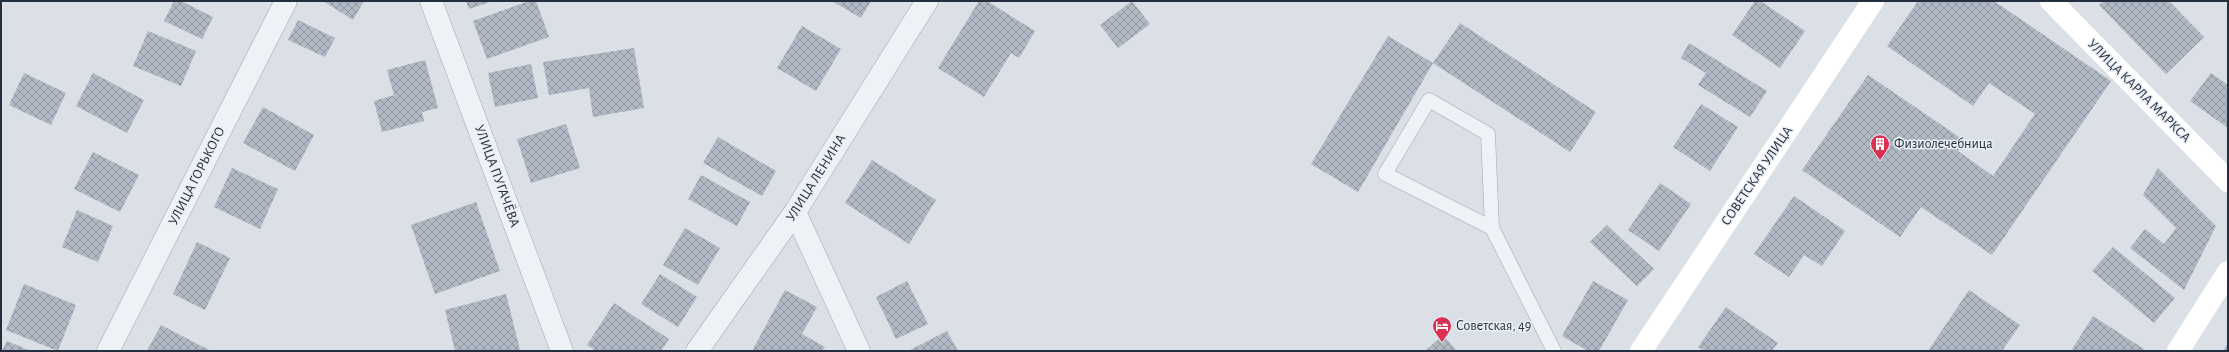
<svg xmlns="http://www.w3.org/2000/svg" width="2229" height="352" font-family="'Alegreya Sans',sans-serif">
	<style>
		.building { fill: url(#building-cross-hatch) }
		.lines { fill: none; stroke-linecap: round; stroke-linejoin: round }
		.lane-casing { stroke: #a0a7b1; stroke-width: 15 }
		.street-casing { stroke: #a0a7b1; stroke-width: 23 }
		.lane { stroke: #eef1f5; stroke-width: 14 }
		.street { stroke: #eef1f5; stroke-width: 22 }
		.secondary { stroke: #fff; stroke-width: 22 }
		.labels { text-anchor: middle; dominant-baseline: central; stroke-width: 3; stroke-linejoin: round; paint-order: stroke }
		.street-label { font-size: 14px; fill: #232e3e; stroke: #eaeff5 }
		.poi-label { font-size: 14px; fill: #232e3e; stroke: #eaeff5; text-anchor: start }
	</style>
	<defs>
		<pattern id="building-cross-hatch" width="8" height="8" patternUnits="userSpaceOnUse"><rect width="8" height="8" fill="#b1b9c4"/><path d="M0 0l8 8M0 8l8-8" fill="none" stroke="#9097a1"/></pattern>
	</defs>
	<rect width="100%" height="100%" fill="#dbe0e7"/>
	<path class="building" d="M 174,1 L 181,1 L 213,17 L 202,39 L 164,21 Z
		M 323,1 L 364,1 L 353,20 Z
		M 466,1 L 493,1 L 469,9 Z
		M 529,1 L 536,1 L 549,37 L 487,59 L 473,21 Z
		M 832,1 L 871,1 L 861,18 Z
		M 979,1 L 987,1 L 1035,31 L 1019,58 L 1011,53 L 984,97 L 938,68 Z
		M 1132,1 L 1150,24 L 1118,48 L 1100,25 Z
		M 1755,1 L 1760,1 L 1805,31 L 1780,68 L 1732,35 Z
		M 1918,1 L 1994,1 L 2111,81 L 1992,255 L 1921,207 L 1900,237 L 1802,170 L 1868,75 L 1965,141 L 1958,151 L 1993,176 L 2035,114 L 1989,83 L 1973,106 L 1887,46 Z
		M 2104,1 L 2169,1 L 2204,37 L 2166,74 L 2099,5 Z
		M 298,20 L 335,38 L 325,57 L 288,40 Z
		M 1460,23 L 1596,112 L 1570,152 L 1433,63 L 1358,192 L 1311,164 L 1388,36 L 1433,63 Z
		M 802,26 L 841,49 L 816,91 L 777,68 Z
		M 148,31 L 196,51 L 181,86 L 133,66 Z
		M 1689,43 L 1767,91 L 1750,117 L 1698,85 L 1706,73 L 1681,58 Z
		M 634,48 L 644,108 L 593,117 L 589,88 L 549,95 L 543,62 Z
		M 425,60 L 438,108 L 422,112 L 424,121 L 382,132 L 374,101 L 394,95 L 387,70 Z
		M 531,64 L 538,98 L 495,107 L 488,73 Z
		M 24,73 L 66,93 L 51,125 L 9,105 Z
		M 93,73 L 144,100 L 127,133 L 76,106 Z
		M 2211,73 L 2228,85 L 2228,128 L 2190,101 Z
		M 1701,104 L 1738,127 L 1710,171 L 1673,147 Z
		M 263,107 L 314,135 L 295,171 L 243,143 Z
		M 566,124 L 580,168 L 531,183 L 517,139 Z
		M 718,137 L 776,171 L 762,196 L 703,163 Z
		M 93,152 L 139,175 L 120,212 L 74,189 Z
		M 872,160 L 936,200 L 909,244 L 845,203 Z
		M 232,168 L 278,189 L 260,229 L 214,207 Z
		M 2158,168 L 2216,226 L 2184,290 L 2130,248 L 2145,229 L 2164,244 L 2176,228 L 2143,195 Z
		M 701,175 L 750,202 L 737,226 L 688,199 Z
		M 1660,183 L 1691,204 L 1659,251 L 1628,230 Z
		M 1794,196 L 1845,231 L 1822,266 L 1804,255 L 1789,277 L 1754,254 Z
		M 476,202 L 500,271 L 435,294 L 411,225 Z
		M 77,210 L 113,226 L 98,262 L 62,247 Z
		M 1607,225 L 1654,269 L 1637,286 L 1590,242 Z
		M 685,228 L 720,248 L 698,285 L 663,265 Z
		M 197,242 L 230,258 L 205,310 L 173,294 Z
		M 2113,247 L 2175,298 L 2154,323 L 2092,271 Z
		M 660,274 L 697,297 L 678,327 L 641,304 Z
		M 907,281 L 928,324 L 896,339 L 876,297 Z
		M 1593,281 L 1628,300 L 1599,351 L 1588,351 L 1562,336 Z
		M 24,284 L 76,305 L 58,351 L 6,330 Z
		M 785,290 L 817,307 L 802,334 L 825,347 L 822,351 L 752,351 Z
		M 1969,290 L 2020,325 L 2002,351 L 1928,351 Z
		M 506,294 L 520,350 L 455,351 L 445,310 Z
		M 614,303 L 669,339 L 661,351 L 596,351 L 587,345 Z
		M 1726,307 L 1778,343 L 1772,351 L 1704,351 L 1698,347 Z
		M 2093,316 L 2144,349 L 2143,351 L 2071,351 Z
		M 161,325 L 211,351 L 147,351 Z
		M 947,331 L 958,351 L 908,351 Z
		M 1443,335 L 1457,351 L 1425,351 Z
		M 7,341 L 31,351 L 2,351 Z
		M 2228,343 L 2228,351 L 2223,351 Z"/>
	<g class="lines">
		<defs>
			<path id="lane" d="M 1492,228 L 1385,174 L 1429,100 L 1488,134 L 1492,228 L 1554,351"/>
			<path id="street" d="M 431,1 L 562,351
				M 795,212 L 859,351
				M 108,351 L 286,1
				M 697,351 L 795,212 L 927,1"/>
		</defs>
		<use href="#lane" class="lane-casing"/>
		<use href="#street" class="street-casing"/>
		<use href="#lane" class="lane"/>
		<use href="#street" class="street"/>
		<path class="secondary" d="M 2051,1 L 2228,181
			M 1641,351 L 1873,1
			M 2178,351 L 2228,272"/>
	</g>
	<defs>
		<symbol id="building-pin" viewBox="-11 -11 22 30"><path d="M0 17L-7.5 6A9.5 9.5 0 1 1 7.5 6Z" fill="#dc3051" stroke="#eaeff5"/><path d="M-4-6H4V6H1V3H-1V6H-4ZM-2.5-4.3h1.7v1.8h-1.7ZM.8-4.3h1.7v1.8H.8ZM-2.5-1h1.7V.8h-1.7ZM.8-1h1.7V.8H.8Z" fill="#fff"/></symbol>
		<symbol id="hotel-pin" viewBox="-11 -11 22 30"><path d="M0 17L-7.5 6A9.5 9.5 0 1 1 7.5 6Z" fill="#dc3051" stroke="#eaeff5"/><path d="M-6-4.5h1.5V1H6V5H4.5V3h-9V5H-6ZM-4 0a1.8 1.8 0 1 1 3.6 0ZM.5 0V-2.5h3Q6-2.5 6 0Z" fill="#fff"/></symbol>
	</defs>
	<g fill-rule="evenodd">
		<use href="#building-pin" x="1869" y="133" width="22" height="30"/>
		<use href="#hotel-pin" x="1431" y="315" width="22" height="30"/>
	</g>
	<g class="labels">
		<g class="street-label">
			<text transform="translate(2139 91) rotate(45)">УЛИЦА КАРЛА МАРКСА</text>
			<text transform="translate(197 176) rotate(-63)">УЛИЦА ГОРЬКОГО</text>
			<text transform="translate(497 176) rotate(70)">УЛИЦА ПУГАЧЁВА</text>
			<text transform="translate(1757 176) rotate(-56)">СОВЕТСКАЯ УЛИЦА</text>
			<text transform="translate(816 178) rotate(-58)">УЛИЦА ЛЕНИНА</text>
		</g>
		<g class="poi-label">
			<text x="1894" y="144">Физиолечебница</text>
			<text x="1456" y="326">Советская, 49</text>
		</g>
	</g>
	<rect width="2229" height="352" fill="none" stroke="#232e3e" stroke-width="4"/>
</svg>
